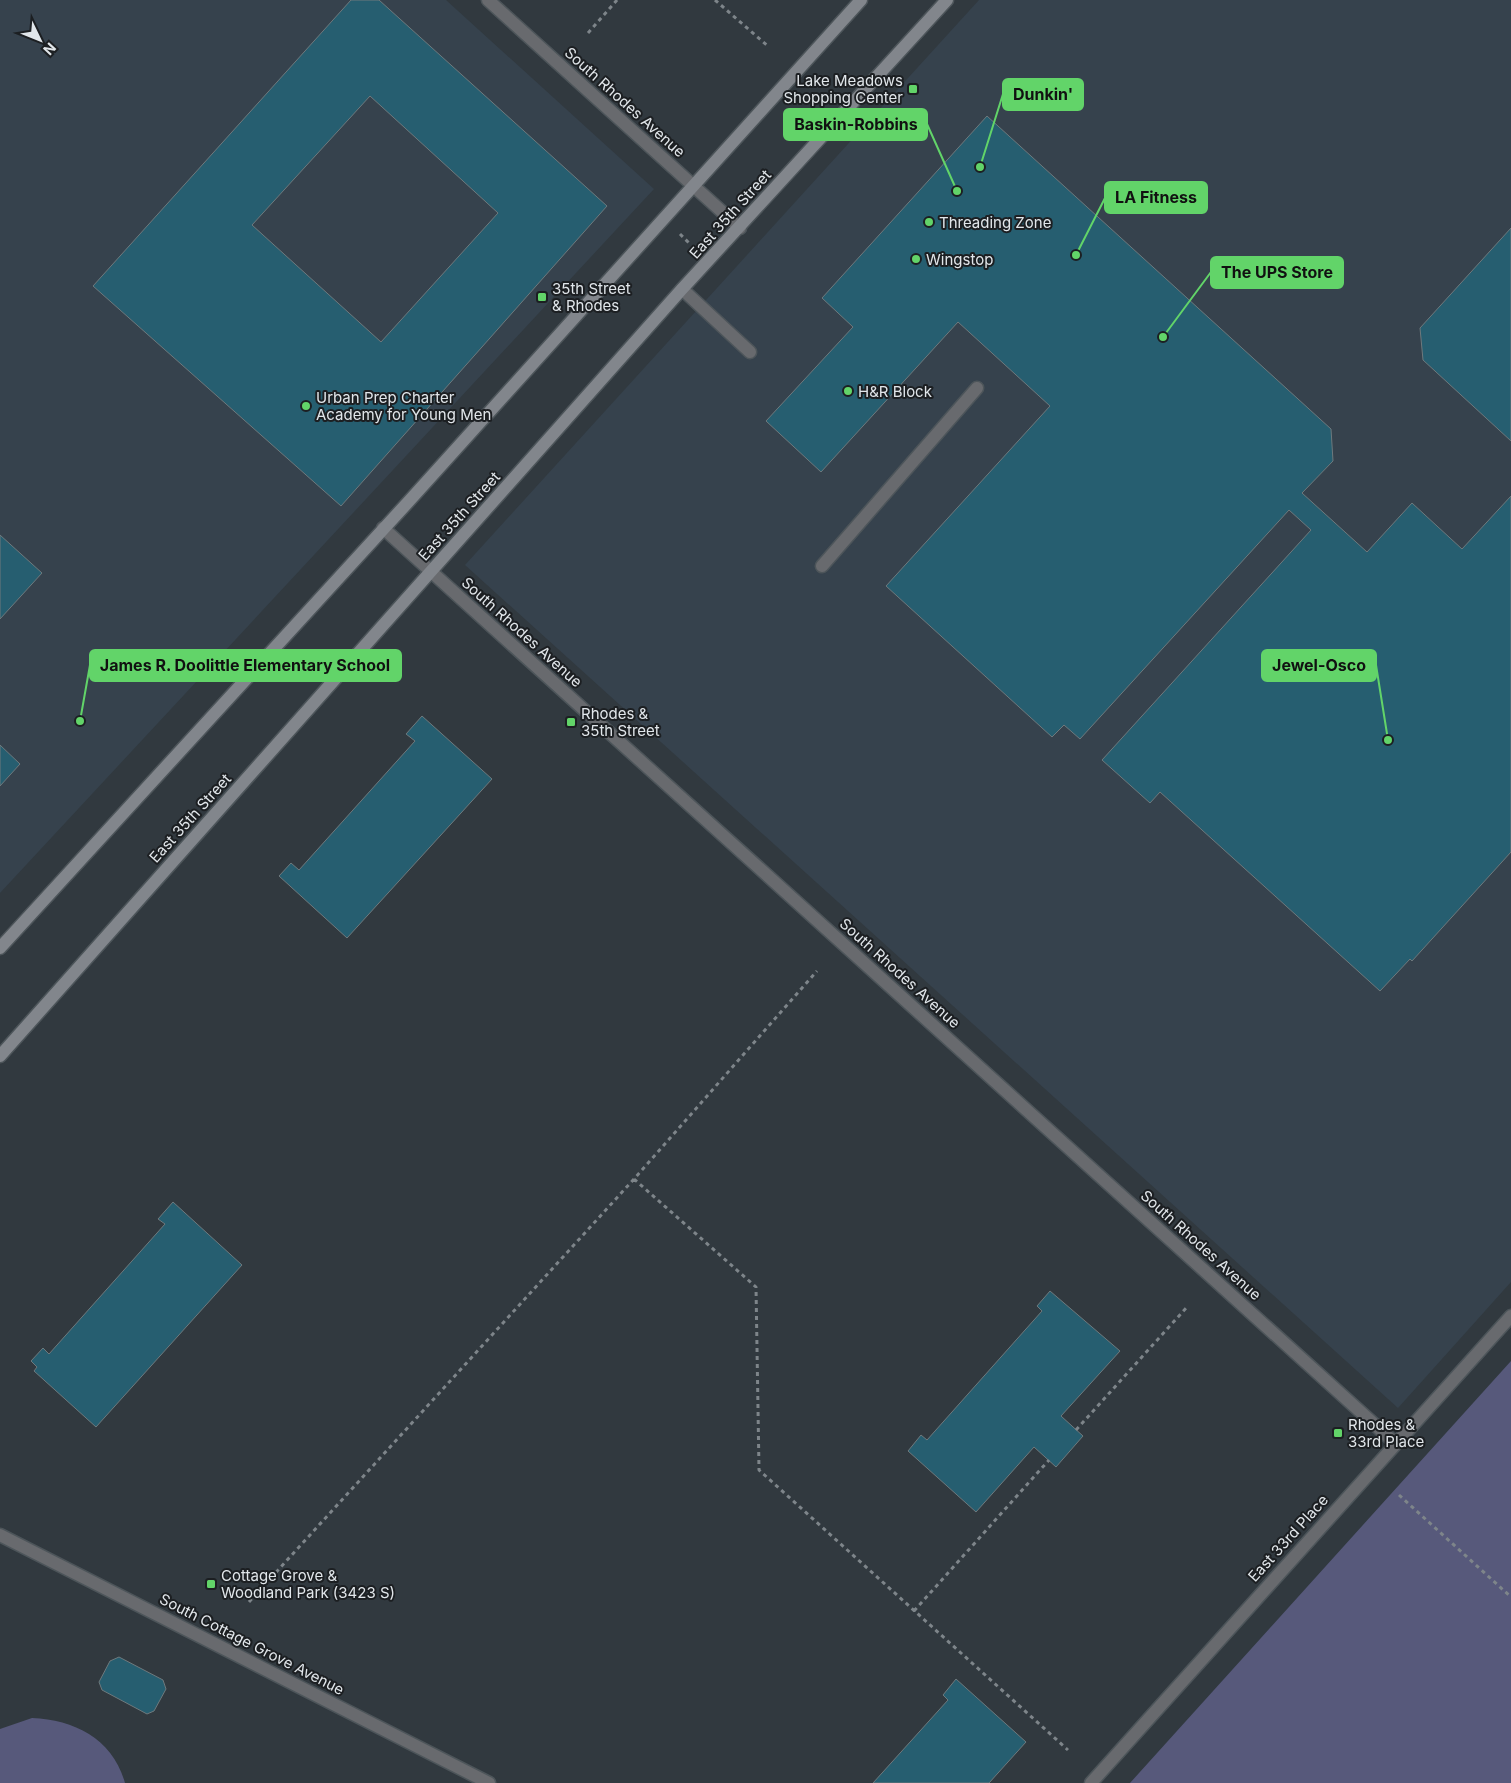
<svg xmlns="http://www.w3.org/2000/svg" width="1511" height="1783" font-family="Inter,sans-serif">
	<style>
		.built { fill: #36424d }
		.green { fill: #57597b }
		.building { fill: #265e70; stroke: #6e797d; fill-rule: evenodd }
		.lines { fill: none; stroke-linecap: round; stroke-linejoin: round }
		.service-casing { stroke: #4d555a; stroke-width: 15 }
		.minor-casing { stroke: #4d555a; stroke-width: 15 }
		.secondary-casing { stroke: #4d555a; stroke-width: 15 }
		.path { stroke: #7e858a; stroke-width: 3; stroke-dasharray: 4 4; stroke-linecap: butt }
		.service { stroke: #686a6e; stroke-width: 12 }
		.minor { stroke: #686a6e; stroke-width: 12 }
		.secondary { stroke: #82868c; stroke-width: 12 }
		.poi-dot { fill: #62d469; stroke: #1c1f22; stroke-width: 2 }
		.labels { text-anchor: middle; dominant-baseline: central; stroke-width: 4; stroke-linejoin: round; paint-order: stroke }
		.poi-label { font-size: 15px; fill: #e1e6ea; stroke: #1c1f22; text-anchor: start }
		.street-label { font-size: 15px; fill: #e1e6ea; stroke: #1c1f22 }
		.leader { fill: none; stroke: #62d469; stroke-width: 2 }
		.callout-dot { fill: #62d469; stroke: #1c1f22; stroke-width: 2 }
		.callout { fill: #62d469; stroke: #62d469; stroke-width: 2 }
		.callout-label { font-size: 16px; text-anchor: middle; font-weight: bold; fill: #111 }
	</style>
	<rect width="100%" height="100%" fill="#31393f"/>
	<path class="built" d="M 0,0 L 446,0 L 654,189 L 0,893 Z
		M 979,0 L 1511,0 L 1511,1282 L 1398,1408 L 465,565 Z"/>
	<path class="green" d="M 1511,1361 L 1511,1783 L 1130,1783 Z
		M 32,1718 C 75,1720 113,1739 125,1783 L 0,1783 L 0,1729 Z"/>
	<path class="building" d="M 351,0 L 379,0 L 607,206 L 341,506 L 93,286 ZM 370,96 L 498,213 L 381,342 L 252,225 Z
		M 987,116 L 1331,429 L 1333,461 L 1302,493 L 1367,552 L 1412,503 L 1462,549 L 1511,496 L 1511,852 L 1412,961 L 1410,959 L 1380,991 L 1160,792 L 1150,803 L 1102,760 L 1311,530 L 1289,510 L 1080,739 L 1064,725 L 1052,737 L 886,586 L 1050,406 L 958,322 L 821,472 L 766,421 L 853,327 L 822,298 Z
		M 1511,228 L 1511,441 L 1423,360 L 1420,328 Z
		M 0,535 L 42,573 L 0,619 Z
		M 422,716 L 492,779 L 347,938 L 279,876 L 291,863 L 299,870 L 415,741 L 406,734 Z
		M 0,745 L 20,764 L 0,786 Z
		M 173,1202 L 242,1265 L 96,1427 L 34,1371 L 37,1367 L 31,1361 L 43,1348 L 49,1354 L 165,1224 L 158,1219 Z
		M 1050,1291 L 1120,1351 L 1061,1416 L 1083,1436 L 1056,1467 L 1034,1447 L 976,1512 L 908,1451 L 921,1435 L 927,1440 L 1042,1311 L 1037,1306 Z
		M 119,1657 L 163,1680 L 166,1689 L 154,1711 L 147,1714 L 102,1690 L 99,1682 L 110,1661 Z
		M 956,1679 L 1026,1742 L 989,1783 L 873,1783 L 948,1700 L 943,1695 Z"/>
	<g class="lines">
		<defs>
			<path id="service" d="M 682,289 L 750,352
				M 822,566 L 977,388"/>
			<path id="minor" d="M 488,0 L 740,228
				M 383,528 L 1395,1443
				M 0,1535 L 489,1783
				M 1091,1783 L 1511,1316"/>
			<path id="secondary" d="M 0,948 L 410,500 L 861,0
				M 0,1056 L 682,289 L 947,0"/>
		</defs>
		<use href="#service" class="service-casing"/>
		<use href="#minor" class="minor-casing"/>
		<use href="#secondary" class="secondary-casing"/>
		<path class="path" d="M 715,0 L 769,47
			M 588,33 L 617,0
			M 680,234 L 690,244
			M 634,1179 L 756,1287 L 759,1470 L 1068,1750
			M 1076,1430 L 1187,1307
			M 1399,1495 L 1511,1597
			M 249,1602 L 634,1179 L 817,971
			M 914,1611 L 1049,1460"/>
		<use href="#service" class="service"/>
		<use href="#minor" class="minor"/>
		<use href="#secondary" class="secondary"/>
	</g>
	<g class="poi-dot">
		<rect x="908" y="84" width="10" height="10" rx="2.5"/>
		<circle cx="929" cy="222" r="5"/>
		<circle cx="916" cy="259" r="5"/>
		<rect x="537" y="292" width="10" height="10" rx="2.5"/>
		<circle cx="848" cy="391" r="5"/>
		<circle cx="306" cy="406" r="5"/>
		<rect x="566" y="717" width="10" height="10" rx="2.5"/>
		<rect x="1333" y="1428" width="10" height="10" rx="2.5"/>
		<rect x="206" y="1579" width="10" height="10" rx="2.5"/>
	</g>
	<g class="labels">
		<g class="poi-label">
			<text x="903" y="80" text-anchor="end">Lake Meadows<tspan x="903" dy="17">Shopping Center</tspan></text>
			<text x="939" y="222">Threading Zone</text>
			<text x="926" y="259">Wingstop</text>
			<text x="552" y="288">35th Street<tspan x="552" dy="17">&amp; Rhodes</tspan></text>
			<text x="858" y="391">H&amp;R Block</text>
			<text x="316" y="397">Urban Prep Charter<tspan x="316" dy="17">Academy for Young Men</tspan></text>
			<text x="581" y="713">Rhodes &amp;<tspan x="581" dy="17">35th Street</tspan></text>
			<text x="1348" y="1424">Rhodes &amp;<tspan x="1348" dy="17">33rd Place</tspan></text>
			<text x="221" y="1575">Cottage Grove &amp;<tspan x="221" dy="17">Woodland Park (3423 S)</tspan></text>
		</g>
		<g class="street-label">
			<text transform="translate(625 102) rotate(42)">South Rhodes Avenue</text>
			<text transform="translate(730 214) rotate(-48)">East 35th Street</text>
			<text transform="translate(459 516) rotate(-48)">East 35th Street</text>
			<text transform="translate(522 632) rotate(42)">South Rhodes Avenue</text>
			<text transform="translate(190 818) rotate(-48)">East 35th Street</text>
			<text transform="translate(900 973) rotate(42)">South Rhodes Avenue</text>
			<text transform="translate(1201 1245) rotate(42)">South Rhodes Avenue</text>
			<text transform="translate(1288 1538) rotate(-48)">East 33rd Place</text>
			<text transform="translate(252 1644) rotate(27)">South Cottage Grove Avenue</text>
		</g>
	</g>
	<path class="leader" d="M980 167L1003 94M957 191L927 124M1076 255L1105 198M1163 337L1211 272M1388 740L1376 665M80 721L90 665"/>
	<g class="callout-dot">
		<circle cx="980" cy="167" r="5"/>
		<circle cx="957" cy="191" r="5"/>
		<circle cx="1076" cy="255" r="5"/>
		<circle cx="1163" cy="337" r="5"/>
		<circle cx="1388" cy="740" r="5"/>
		<circle cx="80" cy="721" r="5"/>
	</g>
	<g class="callout">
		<rect x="1003" y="79" width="80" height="31" rx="5"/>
		<rect x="784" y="109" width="143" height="31" rx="5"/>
		<rect x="1105" y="182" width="102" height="31" rx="5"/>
		<rect x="1211" y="257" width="132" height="31" rx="5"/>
		<rect x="1262" y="650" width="114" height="31" rx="5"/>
		<rect x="90" y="650" width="311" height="31" rx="5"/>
	</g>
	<g class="callout-label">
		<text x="1043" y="100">Dunkin'</text>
		<text x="856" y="130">Baskin-Robbins</text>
		<text x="1156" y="203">LA Fitness</text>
		<text x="1277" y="278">The UPS Store</text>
		<text x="1319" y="671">Jewel-Osco</text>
		<text x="245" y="671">James R. Doolittle Elementary School</text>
	</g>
	<g transform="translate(40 40) rotate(133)" stroke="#1c1f22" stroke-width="4" paint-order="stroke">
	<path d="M0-4L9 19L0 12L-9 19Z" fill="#e1e6ea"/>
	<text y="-8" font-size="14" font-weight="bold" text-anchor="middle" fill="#e1e6ea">N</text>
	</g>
</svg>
